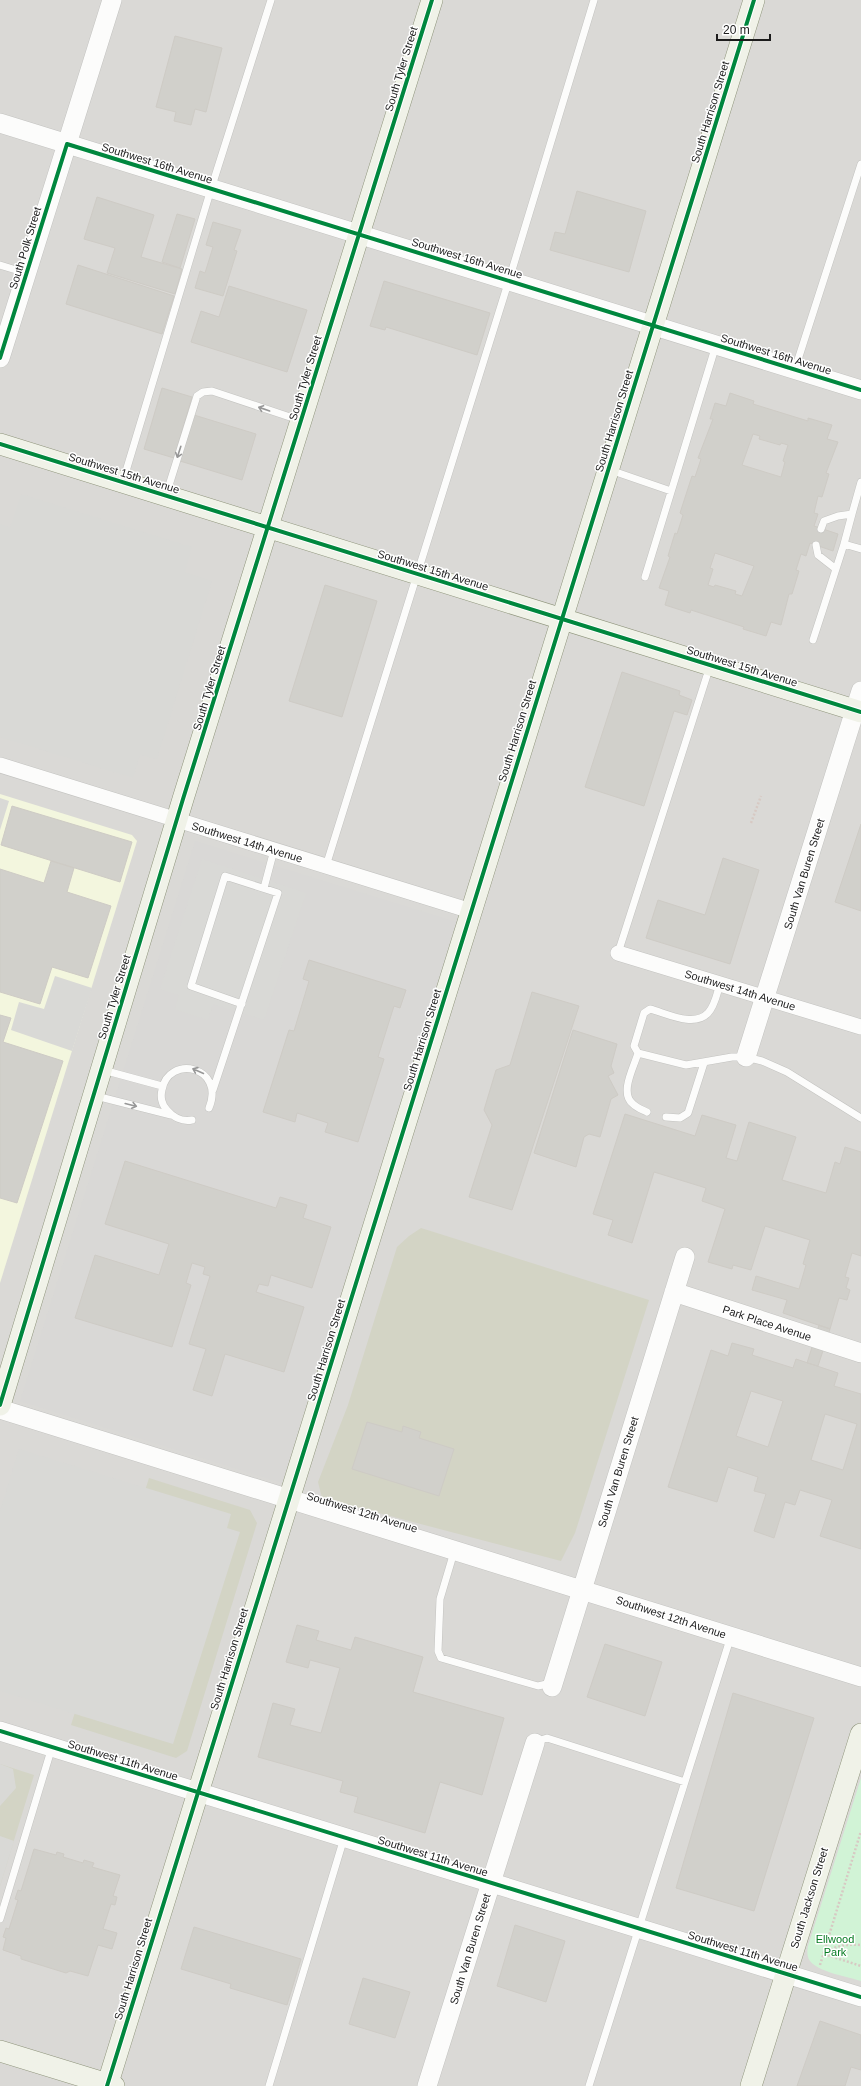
<svg xmlns="http://www.w3.org/2000/svg" width="861" height="2086" font-family="Helvetica,sans-serif">
	<style>
		.residential { fill: #dad9d6 }
		.education { fill: #f3f6de }
		.religious { fill: #d9d8d6 }
		.construction { fill: #d3d4c5 }
		.park { fill: #d1f3d6 }
		.parking { fill: #d9d9d6 }
		.building { fill: #d1d0cb; stroke: #cecbc5; fill-rule: evenodd }
		.lines { fill: none; stroke-linecap: round; stroke-linejoin: round }
		.service-casing { stroke: #c3c3c0; stroke-width: 8 }
		.minor-casing { stroke: #c3c3c0; stroke-width: 16 }
		.tertiary-casing { stroke: #c3c3c0; stroke-width: 20 }
		.secondary-casing { stroke: #8f957c; stroke-width: 22 }
		.path { stroke: #d7c9c3; stroke-width: 2.5; stroke-dasharray: 2 2; stroke-linecap: butt }
		.service { stroke: #fcfcfb; stroke-width: 7 }
		.minor { stroke: #fcfcfb; stroke-width: 15 }
		.tertiary { stroke: #fcfcfb; stroke-width: 19 }
		.secondary { stroke: #f0f2e8; stroke-width: 21 }
		.cycleway-casing { stroke: #fff; stroke-width: 6 }
		.cycleway { stroke: #00873e; stroke-width: 4 }
		.oneway { stroke: #979797 }
		.labels { text-anchor: middle; dominant-baseline: central; stroke-width: 3; stroke-linejoin: round; paint-order: stroke }
		.street-label { font-size: 11px; fill: #1c1c1c; stroke: #fff }
		.park-label { font-size: 11px; fill: #087c24; stroke: #fff }
	</style>
	<rect width="100%" height="100%" fill="#ebeae4"/>
	<path class="residential" d="M 0,0 L 861,0 L 861,2086 L 0,2086 Z"/>
	<path class="education" d="M 0,794 L 132,835 L 137,841 L 0,1283 Z"/>
	<path class="religious" d="M 195,841 L 457,922 L 282,1483 L 20,1401 Z"/>
	<path class="construction" d="M 421,1228 L 649,1300 L 575,1533 L 561,1561 L 322,1498 L 318,1482 L 348,1405 L 397,1247 L 409,1236 Z
		M 149,1478 L 250,1510 L 257,1523 L 187,1751 L 176,1758 L 71,1725 Z
		M 0,1764 L 34,1775 L 0,1886 Z"/>
	<path class="park" d="M 861,1778 L 861,1981 C 849,1977 818,1972 810,1961 C 807,1957 807,1951 808,1946 Z"/>
	<path class="parking" d="M 21,494 L 192,547 L 185,572 L 212,581 L 157,759 L 140,755 L 133,778 L 0,737 L 0,524 L 10,527 Z
		M 0,798 L 9,801 L 0,830 Z
		M 202,859 L 306,893 L 264,1020 L 213,1004 L 208,1020 L 175,1009 L 179,995 L 160,989 Z
		M 55,976 L 92,988 L 72,1051 L 11,1030 L 19,1002 L 44,1009 Z
		M 19,1449 L 231,1514 L 227,1528 L 240,1532 L 173,1744 L 0,1691 L 0,1511 Z
		M 0,1764 L 13,1769 L 16,1788 L 0,1806 Z
		M 0,1836 L 14,1841 L 0,1886 Z"/>
	<path class="building" d="M 175,36 L 222,48 L 206,112 L 195,109 L 191,125 L 174,121 L 176,112 L 156,107 Z
		M 577,191 L 646,211 L 629,272 L 550,250 L 555,232 L 565,234 Z
		M 97,197 L 154,215 L 141,257 L 182,269 L 175,294 L 107,273 L 115,248 L 84,239 Z
		M 177,214 L 195,219 L 180,268 L 162,262 Z
		M 213,222 L 241,230 L 234,250 L 237,251 L 223,296 L 195,288 L 200,271 L 205,273 L 213,247 L 206,245 Z
		M 78,265 L 174,296 L 162,334 L 66,304 Z
		M 384,281 L 490,313 L 477,355 L 386,327 L 385,330 L 370,326 Z
		M 229,286 L 307,310 L 287,372 L 191,342 L 201,311 L 219,317 Z
		M 162,388 L 192,397 L 174,458 L 144,449 Z
		M 730,393 L 754,401 L 753,404 L 808,421 L 808,418 L 832,425 L 827,439 L 838,442 L 826,473 L 829,474 L 822,497 L 818,496 L 814,513 L 818,514 L 814,526 L 838,534 L 833,551 L 810,543 L 806,556 L 801,554 L 796,570 L 799,571 L 792,594 L 789,594 L 781,625 L 771,622 L 766,636 L 743,629 L 744,627 L 691,610 L 690,613 L 665,605 L 669,591 L 659,588 L 670,557 L 668,556 L 675,533 L 677,534 L 683,515 L 680,513 L 692,476 L 695,477 L 701,459 L 698,458 L 713,419 L 710,419 L 715,403 L 726,406 ZM 753,434 L 760,436 L 759,439 L 780,445 L 781,443 L 788,445 L 783,461 L 785,462 L 781,477 L 742,465 ZM 715,553 L 754,566 L 742,596 L 735,594 L 736,591 L 715,585 L 714,587 L 708,585 L 713,569 L 710,568 Z
		M 194,415 L 256,434 L 242,480 L 180,461 Z
		M 325,585 L 377,601 L 342,717 L 289,701 Z
		M 622,672 L 680,691 L 679,695 L 692,700 L 687,715 L 674,711 L 644,806 L 585,787 Z
		M 12,806 L 132,842 L 120,882 L 1,845 Z
		M 861,824 L 861,911 L 835,902 Z
		M 723,858 L 759,870 L 730,964 L 646,938 L 658,900 L 705,915 Z
		M 51,861 L 74,868 L 67,892 L 111,906 L 88,978 L 52,967 L 40,1004 L 0,992 L 0,869 L 44,883 Z
		M 309,960 L 406,990 L 400,1008 L 394,1006 L 378,1057 L 384,1059 L 358,1142 L 325,1132 L 328,1123 L 297,1113 L 295,1122 L 263,1112 L 289,1030 L 294,1031 L 309,981 L 303,979 Z
		M 532,992 L 579,1006 L 512,1210 L 469,1197 L 492,1125 L 484,1110 L 496,1070 L 510,1065 Z
		M 0,1015 L 11,1018 L 3,1042 L 63,1061 L 17,1203 L 0,1198 Z
		M 573,1030 L 617,1044 L 611,1066 L 614,1073 L 608,1076 L 618,1095 L 611,1099 L 600,1137 L 589,1134 L 584,1137 L 576,1167 L 534,1153 Z
		M 625,1114 L 695,1136 L 702,1115 L 736,1125 L 726,1158 L 737,1161 L 749,1122 L 796,1137 L 782,1180 L 826,1193 L 835,1162 L 840,1164 L 845,1147 L 861,1152 L 861,1256 L 852,1253 L 845,1277 L 849,1278 L 846,1288 L 850,1290 L 847,1300 L 839,1298 L 830,1329 L 783,1313 L 787,1300 L 752,1290 L 756,1276 L 799,1289 L 806,1265 L 803,1264 L 810,1240 L 765,1226 L 751,1270 L 733,1265 L 732,1269 L 708,1262 L 725,1209 L 702,1201 L 706,1188 L 654,1172 L 632,1243 L 608,1235 L 613,1220 L 593,1214 Z
		M 125,1161 L 276,1208 L 280,1197 L 307,1205 L 303,1218 L 331,1227 L 312,1288 L 271,1275 L 268,1286 L 259,1284 L 256,1292 L 304,1307 L 284,1372 L 225,1354 L 212,1396 L 193,1390 L 206,1349 L 189,1344 L 210,1276 L 203,1274 L 205,1267 L 192,1263 L 186,1283 L 191,1285 L 172,1347 L 75,1318 L 95,1255 L 159,1275 L 169,1244 L 105,1224 Z
		M 819,1325 L 830,1329 L 818,1366 L 807,1363 Z
		M 732,1343 L 754,1349 L 752,1355 L 793,1368 L 796,1359 L 838,1373 L 834,1386 L 861,1394 L 861,1549 L 820,1536 L 832,1500 L 800,1490 L 795,1505 L 785,1502 L 774,1538 L 754,1531 L 766,1494 L 754,1491 L 758,1477 L 728,1467 L 717,1502 L 668,1487 L 711,1350 L 728,1356 ZM 751,1391 L 783,1401 L 768,1447 L 736,1436 ZM 825,1414 L 857,1424 L 843,1470 L 811,1460 Z
		M 367,1422 L 402,1432 L 403,1426 L 421,1432 L 419,1438 L 454,1449 L 439,1496 L 352,1469 Z
		M 297,1625 L 319,1631 L 316,1640 L 351,1650 L 355,1637 L 423,1657 L 413,1692 L 504,1718 L 482,1795 L 440,1782 L 425,1833 L 354,1812 L 358,1797 L 340,1792 L 343,1781 L 258,1757 L 273,1703 L 295,1709 L 290,1725 L 321,1733 L 340,1668 L 310,1660 L 308,1668 L 286,1662 Z
		M 605,1644 L 662,1662 L 645,1716 L 587,1697 Z
		M 733,1693 L 814,1718 L 754,1911 L 676,1888 Z
		M 34,1849 L 56,1855 L 57,1852 L 64,1854 L 63,1857 L 83,1863 L 84,1860 L 94,1863 L 92,1867 L 120,1875 L 113,1896 L 117,1897 L 115,1905 L 111,1904 L 103,1929 L 117,1933 L 112,1949 L 98,1945 L 88,1976 L 70,1971 L 66,1973 L 21,1959 L 21,1956 L 3,1950 L 6,1938 L 3,1937 L 6,1928 L 9,1929 L 18,1900 L 15,1899 L 18,1890 L 21,1891 Z
		M 515,1925 L 565,1941 L 546,2002 L 497,1986 Z
		M 194,1927 L 301,1959 L 287,2005 L 230,1988 L 231,1984 L 181,1969 Z
		M 363,1978 L 410,1992 L 395,2038 L 349,2024 Z
		M 820,2021 L 861,2035 L 861,2070 L 851,2067 L 845,2086 L 797,2086 Z"/>
	<g class="lines">
		<defs>
			<path id="service" d="M 0,265 L 26,273
				M 795,369 L 861,164
				M 610,470 L 671,491
				M 123,481 L 211,189 L 271,0
				M 166,495 L 197,396 L 203,392 L 212,391 L 299,420
				M 852,514 L 861,482
				M 821,529 L 824,521 L 838,516 L 852,514 L 844,544 L 861,549
				M 816,545 L 818,555 L 836,569 L 844,544
				M 645,577 L 716,345
				M 813,640 L 836,569
				M 326,866 L 509,280 L 594,0
				M 264,888 L 274,850
				M 618,953 L 710,666
				M 720,984 C 717,993 715,1006 708,1013 C 694,1028 666,1013 650,1009 L 644,1013 L 634,1046 L 638,1053 L 686,1065 L 732,1057 L 746,1057 L 762,1061 L 787,1072 L 861,1118
				M 638,1053 C 634,1067 619,1093 633,1104 C 637,1108 643,1110 647,1112
				M 103,1070 L 162,1086
				M 213,1090 L 278,893 L 225,876 L 191,986 L 242,1004
				M 96,1096 L 171,1115
				M 666,1117 L 680,1118 L 688,1113 L 704,1063
				M 192,1120 C 182,1122 173,1117 167,1110 C 162,1105 160,1097 162,1090 C 168,1054 226,1066 209,1108
				M 454,1552 L 440,1599 L 438,1651 L 441,1658 L 538,1686 L 551,1683
				M 535,1742 L 547,1738 L 685,1782
				M 0,1919 L 52,1747
				M 269,2086 L 344,1838
				M 589,2086 L 731,1636"/>
			<path id="minor" d="M 0,765 L 471,911
				M 618,953 L 861,1027"/>
			<path id="tertiary" d="M 0,123 L 861,390
				M 0,358 L 112,0
				M 746,1057 L 861,691
				M 674,1292 L 861,1353
				M 0,1409 L 861,1677
				M 552,1687 L 685,1257
				M 0,1731 L 861,1997
				M 427,2086 L 535,1743"/>
			<path id="secondary" d="M 0,444 L 861,712
				M 0,1405 L 183,799 L 432,0
				M 0,2051 L 114,2086
				M 107,2086 L 754,0
				M 751,2086 L 861,1734"/>
		</defs>
		<use href="#service" class="service-casing"/>
		<use href="#minor" class="minor-casing"/>
		<use href="#tertiary" class="tertiary-casing"/>
		<use href="#secondary" class="secondary-casing"/>
		<path class="path" d="M 751,823 L 761,796
			M 824,1954 C 836,1945 847,1944 861,1945
			M 824,1954 L 861,1966
			M 820,1965 L 861,1831"/>
		<use href="#service" class="service"/>
		<use href="#minor" class="minor"/>
		<use href="#tertiary" class="tertiary"/>
		<use href="#secondary" class="secondary"/>
		<defs>
			<path id="cycleway" d="M 0,358 L 67,144 L 861,390
				M 0,444 L 861,712
				M 0,1405 L 183,799 L 432,0
				M 0,1731 L 861,1997
				M 107,2086 L 754,0"/>
		</defs>
		<use href="#cycleway" class="cycleway-casing"/>
		<use href="#cycleway" class="cycleway"/>
	</g>
	<defs><path id="oneway-shaft" d="M-6 0H5M1.5-3L5.5 0L1.5 3" fill="none" stroke-width="1.6" stroke-linecap="round" stroke-linejoin="round"/></defs>
	<g class="oneway">
		<use href="#oneway-shaft" transform="translate(264 409) rotate(-161)"/>
		<use href="#oneway-shaft" transform="translate(179 452) rotate(108)"/>
		<use href="#oneway-shaft" transform="translate(198 1071) rotate(-156)"/>
		<use href="#oneway-shaft" transform="translate(131 1105) rotate(14)"/>
	</g>
	<g class="labels">
		<g class="street-label">
			<text transform="translate(401 69) rotate(-73)">South Tyler Street</text>
			<text transform="translate(710 112) rotate(-73)">South Harrison Street</text>
			<text transform="translate(157 163) rotate(17)">Southwest 16th Avenue</text>
			<text transform="translate(25 248) rotate(-73)">South Polk Street</text>
			<text transform="translate(467 258) rotate(17)">Southwest 16th Avenue</text>
			<text transform="translate(776 354) rotate(17)">Southwest 16th Avenue</text>
			<text transform="translate(305 378) rotate(-73)">South Tyler Street</text>
			<text transform="translate(614 421) rotate(-73)">South Harrison Street</text>
			<text transform="translate(124 473) rotate(17)">Southwest 15th Avenue</text>
			<text transform="translate(433 570) rotate(17)">Southwest 15th Avenue</text>
			<text transform="translate(742 666) rotate(17)">Southwest 15th Avenue</text>
			<text transform="translate(209 688) rotate(-73)">South Tyler Street</text>
			<text transform="translate(517 731) rotate(-73)">South Harrison Street</text>
			<text transform="translate(247 842) rotate(17)">Southwest 14th Avenue</text>
			<text transform="translate(804 874) rotate(-73)">South Van Buren Street</text>
			<text transform="translate(740 990) rotate(17)">Southwest 14th Avenue</text>
			<text transform="translate(114 997) rotate(-73)">South Tyler Street</text>
			<text transform="translate(422 1040) rotate(-73)">South Harrison Street</text>
			<text transform="translate(767 1323) rotate(18)">Park Place Avenue</text>
			<text transform="translate(326 1350) rotate(-73)">South Harrison Street</text>
			<text transform="translate(618 1472) rotate(-73)">South Van Buren Street</text>
			<text transform="translate(362 1512) rotate(17)">Southwest 12th Avenue</text>
			<text transform="translate(671 1617) rotate(18)">Southwest 12th Avenue</text>
			<text transform="translate(229 1659) rotate(-73)">South Harrison Street</text>
			<text transform="translate(123 1760) rotate(17)">Southwest 11th Avenue</text>
			<text transform="translate(433 1856) rotate(17)">Southwest 11th Avenue</text>
			<text transform="translate(809 1898) rotate(-73)">South Jackson Street</text>
			<text transform="translate(470 1949) rotate(-73)">South Van Buren Street</text>
			<text transform="translate(743 1951) rotate(17)">Southwest 11th Avenue</text>
			<text transform="translate(133 1969) rotate(-73)">South Harrison Street</text>
		</g>
		<g class="park-label">
			<text x="835" y="1939">Ellwood<tspan x="835" dy="13">Park</tspan></text>
		</g>
	</g>
	<path d="M717 34v6h53v-6" fill="none" stroke="#1c1c1c" stroke-width="2"/>
	<text x="723" y="34" font-size="12" fill="#1c1c1c" stroke="#ffffff" stroke-width="3" paint-order="stroke">20 m</text>
</svg>
